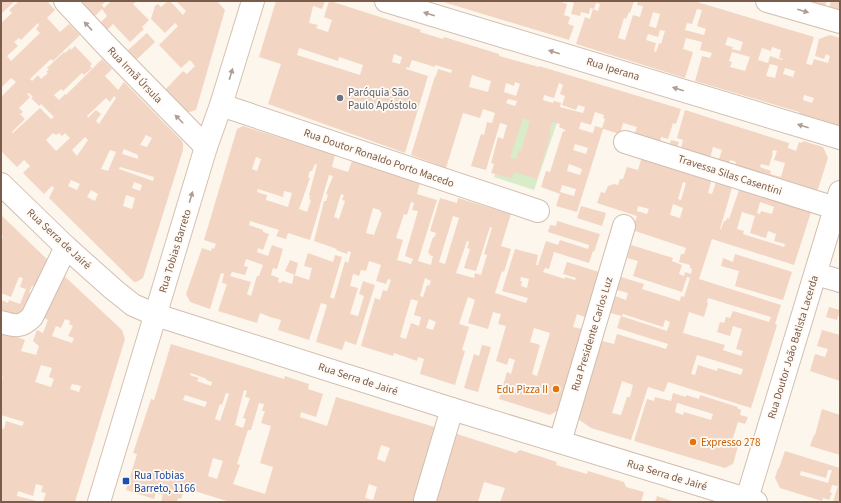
<svg xmlns="http://www.w3.org/2000/svg" width="841" height="503" font-family="'Source Sans 3',sans-serif">
	<style>
		.green { fill: #d8ecc9 }
		.building { fill: #f3d5c3; fill-rule: evenodd }
		.lines { fill: none; stroke-linecap: round; stroke-linejoin: round }
		.minor-casing { stroke: #d1beb0; stroke-width: 24 }
		.tertiary-casing { stroke: #d1beb0; stroke-width: 24 }
		.secondary-casing { stroke: #d6c0b0; stroke-width: 24 }
		.minor { stroke: #fff; stroke-width: 22 }
		.tertiary { stroke: #fff; stroke-width: 22 }
		.secondary { stroke: #fff; stroke-width: 22 }
		.oneway { fill: #af9d94 }
		.worship-dot { fill: #6b7280; stroke: #fffaf3; stroke-width: 1.5 }
		.food-dot { fill: #e8710a; stroke: #fffaf3; stroke-width: 1.5 }
		.transit-dot { fill: #1a4fb4; stroke: #fffaf3; stroke-width: 1.5 }
		.labels { text-anchor: middle; dominant-baseline: central; stroke-width: 3.5; stroke-linejoin: round; paint-order: stroke }
		.street-label { font-size: 11px; fill: #7a5c4d; stroke: #fffaf3 }
		.worship-label { font-size: 11px; fill: #5b616d; stroke: #fffaf3; text-anchor: start }
		.food-label { font-size: 11px; fill: #c56008; stroke: #fffaf3; text-anchor: end }
		.transit-label { font-size: 11px; fill: #164399; stroke: #fffaf3; text-anchor: start }
	</style>
	<rect width="100%" height="100%" fill="#fdf6ec"/>
	<path class="green" d="M 519,100 L 560,114 L 534,190 L 494,177 Z"/>
	<path class="building" d="M 1,1 L 15,1 L 1,14 Z
		M 19,1 L 47,1 L 55,10 L 47,18 L 60,32 L 69,24 L 80,35 L 53,61 L 51,59 L 30,79 L 32,81 L 38,75 L 41,79 L 48,73 L 46,72 L 49,69 L 47,68 L 64,52 L 65,53 L 70,48 L 71,50 L 75,46 L 92,64 L 90,66 L 92,68 L 84,75 L 82,73 L 63,91 L 61,89 L 54,95 L 59,100 L 65,94 L 66,95 L 102,59 L 112,69 L 105,76 L 118,90 L 124,82 L 181,140 L 183,143 L 183,150 L 143,278 L 136,282 L 134,282 L 49,198 L 54,188 L 52,186 L 44,194 L 23,173 L 30,166 L 24,160 L 17,167 L 1,151 L 1,97 L 16,82 L 11,78 L 1,88 L 1,23 L 12,13 L 9,10 ZM 38,23 L 39,25 L 36,29 L 40,33 L 11,61 L 7,56 L 18,46 L 14,42 L 19,38 L 21,40 ZM 29,93 L 33,97 L 31,98 L 39,106 L 41,104 L 54,117 L 51,119 L 40,108 L 13,133 L 12,132 L 25,119 L 20,114 L 23,112 L 19,108 L 30,97 L 27,94 ZM 114,96 L 116,98 L 99,124 L 96,121 L 101,114 L 96,110 L 88,118 L 87,116 L 106,98 L 110,102 ZM 53,133 L 56,135 L 59,133 L 62,136 L 65,133 L 70,138 L 56,151 L 46,140 ZM 146,135 L 152,138 L 147,147 L 140,145 ZM 85,137 L 88,140 L 77,156 L 72,150 ZM 124,149 L 138,155 L 138,159 L 122,154 ZM 110,150 L 116,152 L 108,171 L 101,169 ZM 120,167 L 154,177 L 153,181 L 119,169 ZM 71,180 L 80,184 L 77,190 L 68,186 ZM 134,182 L 142,185 L 140,191 L 132,188 ZM 91,190 L 98,194 L 95,201 L 87,197 ZM 126,195 L 135,198 L 132,209 L 123,206 Z
		M 79,1 L 106,1 L 102,5 L 104,8 L 111,1 L 115,2 L 116,1 L 137,1 L 133,4 L 149,20 L 142,27 L 144,29 L 130,42 L 113,24 L 107,30 L 100,23 L 107,16 L 102,9 L 94,17 Z
		M 168,1 L 170,1 L 183,15 L 186,11 L 176,1 L 217,1 L 225,10 L 196,110 L 186,113 L 165,90 L 183,71 L 187,74 L 195,66 L 190,60 L 181,68 L 159,45 L 178,26 L 175,23 L 165,33 L 151,19 L 155,6 L 158,4 L 161,7 Z
		M 276,1 L 325,1 L 322,9 L 313,6 L 309,23 L 318,25 L 316,28 L 328,32 L 332,20 L 324,17 L 329,1 L 330,1 L 421,30 L 420,32 L 443,39 L 444,37 L 499,54 L 499,56 L 539,67 L 539,66 L 681,109 L 676,124 L 673,123 L 668,139 L 661,137 L 659,146 L 634,135 L 637,127 L 623,123 L 620,134 L 603,129 L 577,212 L 556,206 L 560,194 L 541,187 L 546,171 L 550,172 L 563,131 L 565,132 L 565,130 L 559,127 L 560,124 L 552,122 L 549,133 L 551,133 L 537,179 L 514,172 L 512,178 L 491,173 L 494,164 L 491,163 L 498,137 L 503,139 L 507,125 L 500,123 L 486,170 L 471,166 L 481,134 L 484,135 L 487,122 L 492,123 L 495,113 L 483,109 L 480,118 L 463,113 L 446,168 L 411,155 L 435,76 L 436,76 L 438,69 L 451,73 L 452,70 L 435,65 L 435,67 L 412,60 L 409,68 L 406,67 L 406,69 L 428,76 L 405,153 L 268,104 L 281,64 L 259,57 ZM 299,48 L 338,61 L 339,57 L 363,65 L 360,75 L 297,55 ZM 394,54 L 402,57 L 400,64 L 392,62 ZM 472,75 L 491,81 L 488,92 L 469,87 ZM 515,82 L 520,84 L 516,96 L 504,92 L 506,83 L 514,86 ZM 559,83 L 563,85 L 560,94 L 565,96 L 562,105 L 576,110 L 578,105 L 585,107 L 583,113 L 560,107 L 561,103 L 554,101 L 553,103 L 543,100 L 544,95 L 554,98 ZM 508,99 L 517,101 L 515,106 L 506,103 ZM 595,112 L 604,115 L 603,118 L 605,119 L 602,128 L 595,126 L 593,133 L 579,129 L 581,122 L 591,125 ZM 523,118 L 530,121 L 521,151 L 519,150 L 516,159 L 510,158 ZM 575,144 L 588,148 L 586,154 L 573,150 ZM 569,164 L 582,169 L 580,175 L 567,171 ZM 562,185 L 576,189 L 574,196 L 560,192 Z
		M 440,1 L 559,1 L 567,4 L 564,15 L 570,17 L 568,24 L 574,26 L 569,40 Z
		M 568,1 L 634,1 L 630,13 L 629,12 L 626,19 L 624,18 L 618,38 L 625,40 L 633,15 L 640,17 L 643,6 L 637,5 L 638,1 L 694,1 L 814,37 L 806,64 L 812,65 L 814,59 L 828,63 L 830,56 L 826,54 L 824,59 L 815,56 L 819,39 L 830,35 L 840,38 L 840,122 L 839,126 L 802,118 L 799,112 L 695,81 L 702,56 L 710,58 L 712,53 L 700,50 L 702,42 L 686,38 L 683,49 L 693,52 L 685,78 L 576,44 L 585,17 L 590,19 L 593,9 L 598,11 L 600,4 L 596,3 L 594,9 L 590,8 L 589,14 L 581,12 L 580,16 L 571,14 L 574,3 ZM 697,9 L 702,10 L 697,26 L 706,29 L 704,35 L 685,30 L 687,23 L 692,24 ZM 653,12 L 660,14 L 656,28 L 649,26 ZM 660,30 L 665,31 L 661,44 L 659,43 L 656,52 L 654,51 L 656,43 L 646,40 L 648,34 L 658,37 ZM 728,37 L 743,42 L 740,51 L 732,49 L 733,47 L 725,45 ZM 772,47 L 781,50 L 779,58 L 783,59 L 782,60 L 770,56 L 768,63 L 758,60 L 762,48 L 771,51 ZM 732,52 L 750,57 L 745,71 L 730,67 L 732,62 L 729,61 ZM 770,64 L 778,66 L 775,78 L 766,76 ZM 785,68 L 795,71 L 793,77 L 783,74 ZM 804,95 L 814,98 L 812,103 L 803,100 Z
		M 808,1 L 827,1 L 825,6 Z
		M 831,1 L 840,1 L 840,17 L 829,8 Z
		M 147,33 L 155,42 L 136,60 L 127,51 Z
		M 685,110 L 789,143 L 788,148 L 796,151 L 799,142 L 802,143 L 803,141 L 823,147 L 828,158 L 817,192 L 734,170 L 736,162 L 730,160 L 727,168 L 717,165 L 722,150 L 713,147 L 709,162 L 668,149 L 671,140 L 679,142 L 677,147 L 681,148 L 683,140 L 677,138 ZM 773,150 L 777,151 L 774,160 L 785,163 L 781,177 L 770,174 L 771,171 L 760,167 L 761,164 L 769,166 L 773,153 L 772,153 Z
		M 243,126 L 335,155 L 332,167 L 348,172 L 352,161 L 420,183 L 417,194 L 437,200 L 418,261 L 431,265 L 433,256 L 429,255 L 430,253 L 428,253 L 433,237 L 434,238 L 436,233 L 430,231 L 440,198 L 457,203 L 458,198 L 511,214 L 501,246 L 511,249 L 504,272 L 502,271 L 495,293 L 526,303 L 528,298 L 502,291 L 515,249 L 538,255 L 536,265 L 538,265 L 546,241 L 558,245 L 560,240 L 588,249 L 589,245 L 548,232 L 550,225 L 556,226 L 557,221 L 600,234 L 594,252 L 593,251 L 589,263 L 554,252 L 549,269 L 545,268 L 543,272 L 565,279 L 565,277 L 575,280 L 576,278 L 563,274 L 567,262 L 599,272 L 585,317 L 577,314 L 573,327 L 582,329 L 557,411 L 550,415 L 499,399 L 507,372 L 511,374 L 515,360 L 509,358 L 507,365 L 496,361 L 506,326 L 498,324 L 501,314 L 493,312 L 488,329 L 468,323 L 475,300 L 468,297 L 459,324 L 469,327 L 462,350 L 465,351 L 455,385 L 420,374 L 424,359 L 418,357 L 417,361 L 394,353 L 393,356 L 361,346 L 375,298 L 380,300 L 383,290 L 387,291 L 391,280 L 388,279 L 386,284 L 376,281 L 381,265 L 369,261 L 366,271 L 361,270 L 359,276 L 353,274 L 350,286 L 358,288 L 350,314 L 358,316 L 364,296 L 359,294 L 363,281 L 375,285 L 356,345 L 345,341 L 342,350 L 316,342 L 327,305 L 321,303 L 309,340 L 278,330 L 281,320 L 270,317 L 260,313 L 257,323 L 218,311 L 227,284 L 222,283 L 224,274 L 221,273 L 210,309 L 190,302 L 186,294 L 202,248 L 211,251 L 212,248 L 214,249 L 216,244 L 204,240 L 237,129 ZM 256,157 L 261,159 L 257,171 L 252,169 ZM 315,164 L 317,165 L 309,195 L 310,196 L 309,199 L 311,200 L 307,212 L 299,209 L 310,178 L 308,177 L 310,171 L 312,171 ZM 329,175 L 333,176 L 326,194 L 328,195 L 326,201 L 324,201 L 314,241 L 337,249 L 336,250 L 347,254 L 348,251 L 351,252 L 348,263 L 345,261 L 334,299 L 330,297 L 342,257 L 335,255 L 333,262 L 308,253 L 304,266 L 312,268 L 309,280 L 294,275 L 292,284 L 282,281 L 281,283 L 278,282 L 279,278 L 271,275 L 273,268 L 277,269 L 283,249 L 272,245 L 268,256 L 257,252 L 258,248 L 263,250 L 269,234 L 263,232 L 263,230 L 249,225 L 250,221 L 279,230 L 276,236 L 286,239 L 288,233 L 310,240 ZM 258,189 L 283,197 L 284,191 L 292,193 L 288,207 L 266,200 L 267,195 L 257,192 ZM 341,194 L 344,195 L 342,200 L 345,201 L 339,219 L 334,217 ZM 411,202 L 414,203 L 412,210 L 418,211 L 405,256 L 413,259 L 411,264 L 397,260 L 403,240 L 396,238 L 404,214 L 407,215 ZM 373,208 L 380,210 L 380,212 L 382,213 L 374,235 L 366,233 ZM 453,216 L 459,218 L 445,264 L 439,262 ZM 490,227 L 492,228 L 484,254 L 487,255 L 481,275 L 475,273 L 474,278 L 456,273 L 467,241 L 469,242 L 467,248 L 470,249 L 464,268 L 476,271 ZM 246,259 L 263,265 L 259,276 L 257,276 L 251,296 L 247,294 L 251,282 L 230,276 L 232,272 L 245,275 L 248,267 L 244,266 ZM 521,277 L 529,279 L 527,288 L 521,286 L 522,281 L 520,281 ZM 425,278 L 431,281 L 429,286 L 427,285 L 423,297 L 420,296 ZM 411,299 L 418,301 L 414,315 L 421,317 L 419,326 L 411,323 L 406,339 L 400,337 ZM 429,319 L 436,322 L 433,330 L 426,328 ZM 534,328 L 550,333 L 537,376 L 532,374 L 540,345 L 530,342 Z
		M 643,153 L 713,175 L 708,193 L 712,194 L 718,176 L 734,181 L 720,229 L 721,229 L 724,221 L 726,221 L 727,218 L 729,219 L 741,184 L 813,206 L 794,265 L 712,239 L 699,279 L 781,305 L 775,324 L 777,325 L 773,338 L 751,408 L 668,382 L 664,392 L 648,387 L 631,440 L 591,428 L 578,419 L 602,341 L 614,344 L 617,334 L 666,349 L 668,344 L 617,328 L 621,316 L 667,331 L 670,322 L 665,320 L 663,327 L 623,314 L 622,316 L 610,313 L 615,296 L 626,300 L 628,293 L 617,290 L 621,277 L 644,284 L 642,289 L 680,301 L 681,296 L 684,297 L 690,278 L 687,277 L 682,292 L 633,276 L 638,261 L 627,258 L 631,245 L 673,258 L 672,261 L 682,265 L 679,274 L 684,276 L 685,272 L 691,274 L 692,269 L 690,268 L 690,265 L 679,262 L 681,254 L 684,254 L 686,248 L 632,230 L 637,216 L 597,203 L 601,192 L 605,193 L 608,186 L 614,184 L 618,185 L 620,179 L 623,179 L 627,167 L 638,170 ZM 683,182 L 686,183 L 681,200 L 678,199 ZM 760,202 L 774,207 L 772,214 L 761,211 L 760,214 L 757,213 ZM 673,204 L 683,208 L 680,218 L 670,215 ZM 638,206 L 649,209 L 647,214 L 637,211 ZM 742,212 L 755,216 L 750,233 L 766,238 L 768,231 L 776,234 L 774,241 L 785,244 L 784,247 L 743,234 L 744,231 L 737,229 ZM 708,298 L 771,317 L 769,322 L 733,311 L 730,318 L 726,317 L 724,323 L 720,322 L 717,332 L 730,336 L 733,326 L 742,329 L 736,349 L 743,351 L 741,356 L 723,350 L 725,345 L 683,333 L 689,312 L 704,317 L 708,303 L 707,302 ZM 697,355 L 743,369 L 741,375 L 718,368 L 717,371 L 698,365 L 695,375 L 691,374 ZM 622,381 L 633,385 L 630,397 L 627,397 L 621,415 L 612,413 Z
		M 581,206 L 606,213 L 602,226 L 577,218 Z
		M 1,215 L 51,263 L 41,289 L 32,286 L 29,292 L 33,294 L 29,307 L 25,305 L 21,316 L 1,310 L 1,300 L 8,303 L 9,300 L 20,304 L 26,289 L 20,287 L 23,278 L 19,277 L 11,297 L 1,293 L 1,242 L 3,236 L 1,235 Z
		M 735,254 L 792,272 L 783,300 L 735,286 L 739,271 L 721,266 L 723,258 L 733,262 Z
		M 290,260 L 298,263 L 295,275 L 285,271 Z
		M 60,272 L 122,330 L 125,339 L 75,502 L 43,502 L 46,493 L 41,492 L 43,486 L 36,484 L 33,496 L 18,491 L 17,496 L 41,502 L 1,502 L 1,428 L 4,429 L 6,421 L 22,426 L 24,422 L 1,415 L 1,382 L 3,377 L 1,376 L 1,331 L 25,340 L 21,351 L 36,355 L 39,346 L 33,341 L 37,330 L 43,333 L 48,320 L 42,317 ZM 65,319 L 70,321 L 69,324 L 73,326 L 68,336 L 74,338 L 72,343 L 52,336 L 56,326 L 61,328 ZM 41,365 L 52,368 L 49,377 L 54,379 L 51,387 L 35,382 ZM 72,384 L 81,386 L 79,392 L 70,389 Z
		M 829,307 L 840,310 L 837,320 L 826,317 Z
		M 822,330 L 840,335 L 840,381 L 810,371 L 815,354 L 825,357 L 828,349 L 817,346 Z
		M 171,344 L 284,379 L 285,376 L 309,384 L 308,389 L 323,394 L 316,417 L 301,412 L 300,417 L 327,426 L 336,397 L 438,428 L 431,502 L 230,502 L 185,488 L 181,499 L 178,498 L 177,502 L 161,502 L 163,495 L 156,493 L 154,499 L 126,490 L 137,454 L 133,453 L 151,399 L 154,400 ZM 191,373 L 207,379 L 206,380 L 212,382 L 211,386 L 197,381 L 199,378 L 190,375 ZM 244,390 L 247,391 L 245,397 L 250,398 L 243,418 L 246,419 L 243,428 L 235,425 ZM 226,393 L 229,394 L 220,421 L 215,419 L 220,404 L 222,405 ZM 185,395 L 207,402 L 205,407 L 183,400 ZM 259,403 L 264,404 L 262,411 L 265,411 L 261,423 L 271,426 L 260,463 L 273,467 L 265,494 L 233,484 L 240,465 L 237,464 L 248,430 L 251,430 ZM 381,445 L 390,448 L 385,462 L 377,459 ZM 213,458 L 223,461 L 217,479 L 208,476 ZM 369,484 L 377,487 L 373,500 L 365,498 Z
		M 482,345 L 491,347 L 478,392 L 464,388 L 474,354 L 479,356 Z
		M 673,393 L 686,397 L 686,395 L 699,399 L 700,395 L 738,407 L 737,408 L 741,410 L 740,415 L 748,417 L 745,424 L 738,422 L 732,441 L 739,443 L 733,464 L 725,468 L 634,441 L 647,399 L 654,401 L 655,397 L 671,401 ZM 677,403 L 713,414 L 711,420 L 684,412 L 683,415 L 675,412 Z
		M 822,409 L 840,415 L 840,455 L 810,446 L 814,435 L 815,435 Z
		M 454,433 L 516,453 L 520,450 L 557,462 L 556,465 L 587,474 L 588,471 L 624,482 L 626,487 L 644,492 L 641,502 L 500,502 L 505,488 L 484,482 L 478,502 L 433,502 Z
		M 785,451 L 840,468 L 840,502 L 833,502 L 838,486 L 832,485 L 830,492 L 832,493 L 829,500 L 823,498 L 822,501 L 780,488 L 775,478 L 778,468 L 779,468 ZM 828,470 L 832,470 L 828,483 L 800,475 L 801,471 L 826,478 Z
		M 657,496 L 675,502 L 655,502 Z"/>
	<g class="lines">
		<defs>
			<path id="minor" d="M 65,1 L 105,44 L 206,147
				M 386,1 L 840,138
				M 767,1 L 840,22
				M 221,105 L 538,211
				M 625,142 L 835,208
				M 816,274 L 840,281
				M 1,322 C 15,326 21,328 32,317 L 66,247
				M 560,442 L 624,226
				M 425,500 L 452,409
				M 746,502 L 840,192"/>
			<path id="tertiary" d="M 1,184 L 66,247 L 113,289 L 133,305 L 156,315 L 452,409 L 756,502"/>
			<path id="secondary" d="M 99,502 L 206,147 L 221,105 L 253,1"/>
		</defs>
		<use href="#minor" class="minor-casing"/>
		<use href="#tertiary" class="tertiary-casing"/>
		<use href="#secondary" class="secondary-casing"/>
		<use href="#minor" class="minor"/>
		<use href="#tertiary" class="tertiary"/>
		<use href="#secondary" class="secondary"/>
	</g>
	<defs><path id="oneway-solid" d="M-6-.8H1V-3.2L6.5 0L1 3.2V.8H-6Z"/></defs>
	<g class="oneway">
		<use href="#oneway-solid" transform="translate(803 11) rotate(16)"/>
		<use href="#oneway-solid" transform="translate(429 14) rotate(-163)"/>
		<use href="#oneway-solid" transform="translate(88 26) rotate(-133)"/>
		<use href="#oneway-solid" transform="translate(554 52) rotate(-163)"/>
		<use href="#oneway-solid" transform="translate(231 74) rotate(-73)"/>
		<use href="#oneway-solid" transform="translate(678 89) rotate(-163)"/>
		<use href="#oneway-solid" transform="translate(179 119) rotate(-135)"/>
		<use href="#oneway-solid" transform="translate(803 126) rotate(-163)"/>
		<use href="#oneway-solid" transform="translate(191 197) rotate(-74)"/>
	</g>
	<circle class="worship-dot" cx="340" cy="98" r="4"/>
	<g class="food-dot">
		<circle cx="556" cy="389" r="4"/>
		<circle cx="693" cy="442" r="4"/>
	</g>
	<rect class="transit-dot" x="122" y="477" width="8" height="8" rx="2"/>
	<g class="labels">
		<g class="street-label">
			<text transform="translate(613 69) rotate(17)">Rua Iperana</text>
			<text transform="translate(135 75) rotate(46)">Rua Irmã Úrsula</text>
			<text transform="translate(379 158) rotate(19)">Rua Doutor Ronaldo Porto Macedo</text>
			<text transform="translate(730 175) rotate(18)">Travessa Silas Casentini</text>
			<text transform="translate(59 239) rotate(43)">Rua Serra de Jairé</text>
			<text transform="translate(175 251) rotate(-73)">Rua Tobias Barreto</text>
			<text transform="translate(592 334) rotate(-73)">Rua Presidente Carlos Luz</text>
			<text transform="translate(793 347) rotate(-73)">Rua Doutor João Batista Lacerda</text>
			<text transform="translate(358 379) rotate(18)">Rua Serra de Jairé</text>
			<text transform="translate(667 475) rotate(17)">Rua Serra de Jairé</text>
		</g>
		<g class="worship-label">
			<text x="348" y="92">Paróquia São<tspan x="348" dy="13">Paulo Apóstolo</tspan></text>
		</g>
		<g class="food-label">
			<text x="548" y="389">Edu Pizza II</text>
			<text x="701" y="442" text-anchor="start">Expresso 278</text>
		</g>
		<g class="transit-label">
			<text x="134" y="475">Rua Tobias<tspan x="134" dy="13">Barreto, 1166</tspan></text>
		</g>
	</g>
	<rect width="841" height="503" fill="none" stroke="#7a5c4d" stroke-width="4"/>
</svg>
